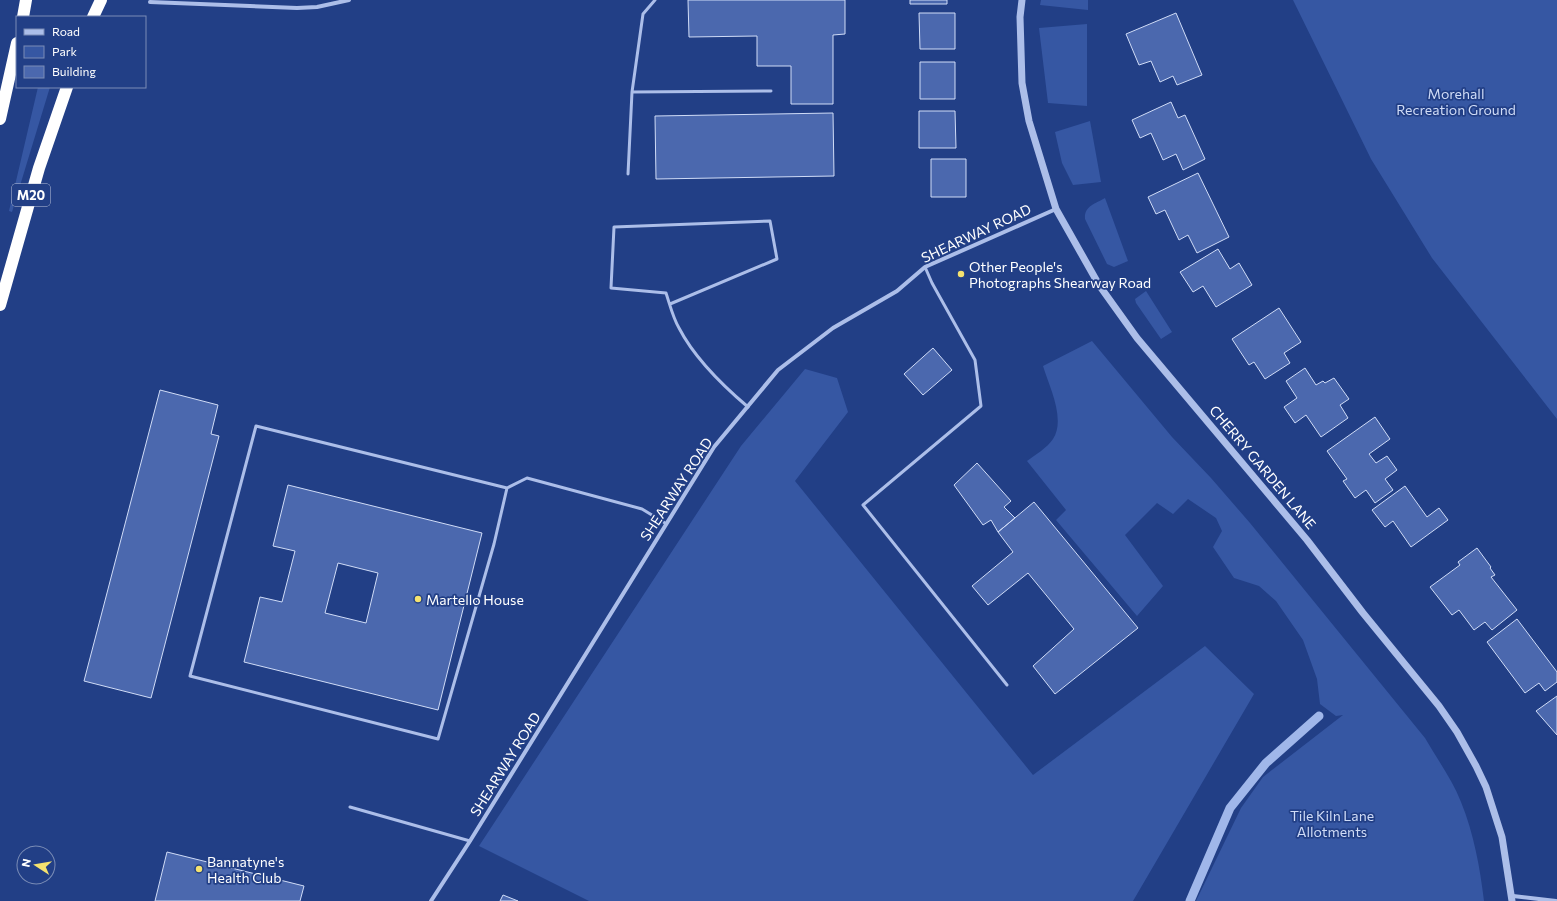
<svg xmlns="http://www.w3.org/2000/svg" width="1557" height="901" font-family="Commissioner,sans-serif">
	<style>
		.green { fill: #3657a3 }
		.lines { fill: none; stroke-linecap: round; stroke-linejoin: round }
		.stream { stroke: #a0b7ea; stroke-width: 9 }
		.building { fill: #4b68ae; stroke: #d0dcf7; fill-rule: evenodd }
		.service { stroke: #acbee9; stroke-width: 3 }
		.minor { stroke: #acbee9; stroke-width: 4 }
		.tertiary { stroke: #acbee9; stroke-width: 7 }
		.motorway { stroke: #fff; stroke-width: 12 }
		.poi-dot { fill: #f5e26f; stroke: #223f86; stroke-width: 1.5 }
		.labels { text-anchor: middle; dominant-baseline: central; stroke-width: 3.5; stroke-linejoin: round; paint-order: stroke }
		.shield { fill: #223f86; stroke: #bdc5db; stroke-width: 1 }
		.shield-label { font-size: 13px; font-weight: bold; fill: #fff }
		.park-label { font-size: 14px; fill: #d0dcf7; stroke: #223f86 }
		.street-label { font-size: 14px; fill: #fff; stroke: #223f86 }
		.poi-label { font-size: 14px; fill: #fff; stroke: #223f86; text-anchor: start }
	</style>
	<rect width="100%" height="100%" fill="#223f86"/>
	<path class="green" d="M 1041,0 L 1088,0 L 1088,10 L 1040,5 Z
		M 1293,0 L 1557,0 L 1557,419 L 1432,258 L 1371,159 Z
		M 1087,24 L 1087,106 L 1048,103 L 1039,28 Z
		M 38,87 L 50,87 L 12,212 L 9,211 Z
		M 1090,121 L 1101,182 L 1073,185 L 1062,163 L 1055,132 Z
		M 1105,198 L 1128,261 L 1114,267 L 1107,264 L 1085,219 C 1084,206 1095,204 1105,198 Z
		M 1146,291 L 1172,332 L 1161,339 L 1136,303 L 1135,299 Z
		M 1092,341 L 1172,437 L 1211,478 L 1250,523 L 1425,738 C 1437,759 1452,779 1461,802 C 1474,834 1480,868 1484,901 L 1196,901 L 1241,808 L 1263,777 L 1343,715 L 1336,716 L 1320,704 L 1317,679 L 1303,640 L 1276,601 L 1259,586 L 1234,578 L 1213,547 L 1222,531 L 1216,518 L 1188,499 L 1173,514 L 1157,503 L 1125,535 L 1163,586 L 1137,616 L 1056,520 L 1066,510 L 1027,461 C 1035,455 1047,448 1053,439 C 1066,419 1049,386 1043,366 Z
		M 805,369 L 837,378 L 848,412 L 795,481 L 1033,775 L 1205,646 L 1254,694 L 1133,901 L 589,901 L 479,846 L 741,446 Z"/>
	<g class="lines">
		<path class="stream" d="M 1190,901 L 1230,808 L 1266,763 L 1319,716"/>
	</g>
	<path class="building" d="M 688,0 L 845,0 L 845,34 L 833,35 L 833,104 L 791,104 L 791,66 L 757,66 L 757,36 L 689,37 Z
		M 910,0 L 947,0 L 947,4 L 910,4 Z
		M 919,13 L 955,13 L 955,49 L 920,49 Z
		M 1176,13 L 1202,75 L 1177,85 L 1173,76 L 1160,82 L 1151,61 L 1139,65 L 1126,34 Z
		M 920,62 L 955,62 L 955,99 L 920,99 Z
		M 1171,102 L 1178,118 L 1185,115 L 1205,159 L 1183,170 L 1176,154 L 1163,160 L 1151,133 L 1140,138 L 1132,120 Z
		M 919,111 L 955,111 L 956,148 L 919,148 Z
		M 833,113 L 834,176 L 656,179 L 655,116 Z
		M 931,159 L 966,159 L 966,197 L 931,197 Z
		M 1198,173 L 1229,237 L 1197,253 L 1188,235 L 1179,240 L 1165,210 L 1156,214 L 1148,197 Z
		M 1218,249 L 1230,269 L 1239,263 L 1252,285 L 1216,307 L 1203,286 L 1193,292 L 1180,272 Z
		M 1279,308 L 1301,342 L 1284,353 L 1290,363 L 1265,379 L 1254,362 L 1249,365 L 1232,339 Z
		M 933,348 L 952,370 L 923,395 L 904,374 Z
		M 1305,368 L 1316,385 L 1323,381 L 1325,383 L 1334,378 L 1349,399 L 1340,405 L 1348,418 L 1321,437 L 1306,415 L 1295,423 L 1284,407 L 1297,398 L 1286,381 Z
		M 160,390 L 218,405 L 211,434 L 219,436 L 151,698 L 84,681 Z
		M 1375,417 L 1390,439 L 1369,454 L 1376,463 L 1387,456 L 1397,470 L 1385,479 L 1393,490 L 1375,503 L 1366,490 L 1355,498 L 1343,481 L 1347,479 L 1327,451 Z
		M 977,463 L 1011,501 L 1004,507 L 1015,518 L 998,532 L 991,520 L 983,525 L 954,485 Z
		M 288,485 L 482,533 L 438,710 L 244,662 L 260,597 L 282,602 L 295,551 L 273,546 ZM 338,563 L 378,573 L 366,623 L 325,613 Z
		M 1405,486 L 1427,517 L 1439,508 L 1448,520 L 1411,547 L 1393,521 L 1385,527 L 1372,510 Z
		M 1034,502 L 1138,628 L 1055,694 L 1033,666 L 1074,629 L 1028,573 L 988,605 L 972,586 L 1013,552 L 998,532 Z
		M 1477,548 L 1491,567 L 1490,568 L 1495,575 L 1491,577 L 1517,610 L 1492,630 L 1485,622 L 1474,630 L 1459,610 L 1452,615 L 1430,587 L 1460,565 L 1458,562 Z
		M 1517,619 L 1557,672 L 1557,682 L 1545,691 L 1539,683 L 1525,693 L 1487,642 Z
		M 1557,696 L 1557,735 L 1536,711 Z
		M 167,852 L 304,886 L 300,901 L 155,901 Z
		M 503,895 L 518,901 L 500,901 Z"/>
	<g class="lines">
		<path class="service" d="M 632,92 L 771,91
			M 628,174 L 632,92 L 643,14 L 655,0
			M 925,267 L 932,283 L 975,360 L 981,406 L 863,505 L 1007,685
			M 670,304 L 777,259 L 770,221 L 614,227 L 611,288 L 666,293 C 670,305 673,318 679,328 C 695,359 722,385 748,407
			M 256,426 L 507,488 L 494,544 L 438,739 L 190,676 Z
			M 507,488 L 527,478 L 642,509 L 665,523
			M 350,807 L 470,841"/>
		<path class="minor" d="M 150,2 L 297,8 L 317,7 L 349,0
			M 1513,896 L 1556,901
			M 431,901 L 470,841 L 714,447 L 778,370 L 833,328 L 897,291 L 925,267 L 1056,209"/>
		<path class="tertiary" d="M 1022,0 L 1020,17 L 1022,83 L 1029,121 L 1056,209 L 1099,285 L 1137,338 L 1307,540 L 1363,613 L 1439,706 L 1457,732 L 1476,766 L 1486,787 L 1502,837 L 1512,901"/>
		<path class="motorway" d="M 23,17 L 26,0
			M 93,17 L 101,0
			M 0,119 L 17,43
			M 0,305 L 39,168 L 67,87"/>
	</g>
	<g class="poi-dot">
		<circle cx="961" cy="274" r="4"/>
		<circle cx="418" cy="599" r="4"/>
		<circle cx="199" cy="869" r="4"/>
	</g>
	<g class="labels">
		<rect class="shield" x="12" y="184" width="38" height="22" rx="3"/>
		<g class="shield-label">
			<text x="31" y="195">M20</text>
		</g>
		<g class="park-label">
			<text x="1456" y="93">Morehall<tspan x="1456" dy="16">Recreation Ground</tspan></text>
			<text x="1332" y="815">Tile Kiln Lane<tspan x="1332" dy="16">Allotments</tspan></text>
		</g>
		<g class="street-label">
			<text transform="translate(976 233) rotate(-25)">SHEARWAY ROAD</text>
			<text transform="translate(1263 467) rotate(50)">CHERRY GARDEN LANE</text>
			<text transform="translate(676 489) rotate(-57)">SHEARWAY ROAD</text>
			<text transform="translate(505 764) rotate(-58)">SHEARWAY ROAD</text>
		</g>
		<g class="poi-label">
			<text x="969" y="266">Other People's<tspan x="969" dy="16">Photographs Shearway Road</tspan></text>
			<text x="426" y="599">Martello House</text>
			<text x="207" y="861">Bannatyne's<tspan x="207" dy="16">Health Club</tspan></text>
		</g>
	</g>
	<rect x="16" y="16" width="130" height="72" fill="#223f86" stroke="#7a8cb6"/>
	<rect x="24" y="29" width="20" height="6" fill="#acbee9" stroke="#7a8cb6"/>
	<text x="52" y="36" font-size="12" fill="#ffffff">Road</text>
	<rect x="24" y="46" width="20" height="12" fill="#3657a3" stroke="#7a8cb6"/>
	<text x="52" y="56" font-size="12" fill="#ffffff">Park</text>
	<rect x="24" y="66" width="20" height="12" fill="#4b68ae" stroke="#7a8cb6"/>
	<text x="52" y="76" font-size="12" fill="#ffffff">Building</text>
	<g transform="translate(36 865) rotate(282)"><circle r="19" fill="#223f86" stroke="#7a8cb6"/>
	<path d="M0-3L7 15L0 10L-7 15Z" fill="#f5e26f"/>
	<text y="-6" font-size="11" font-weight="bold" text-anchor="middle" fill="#ffffff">N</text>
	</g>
</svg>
